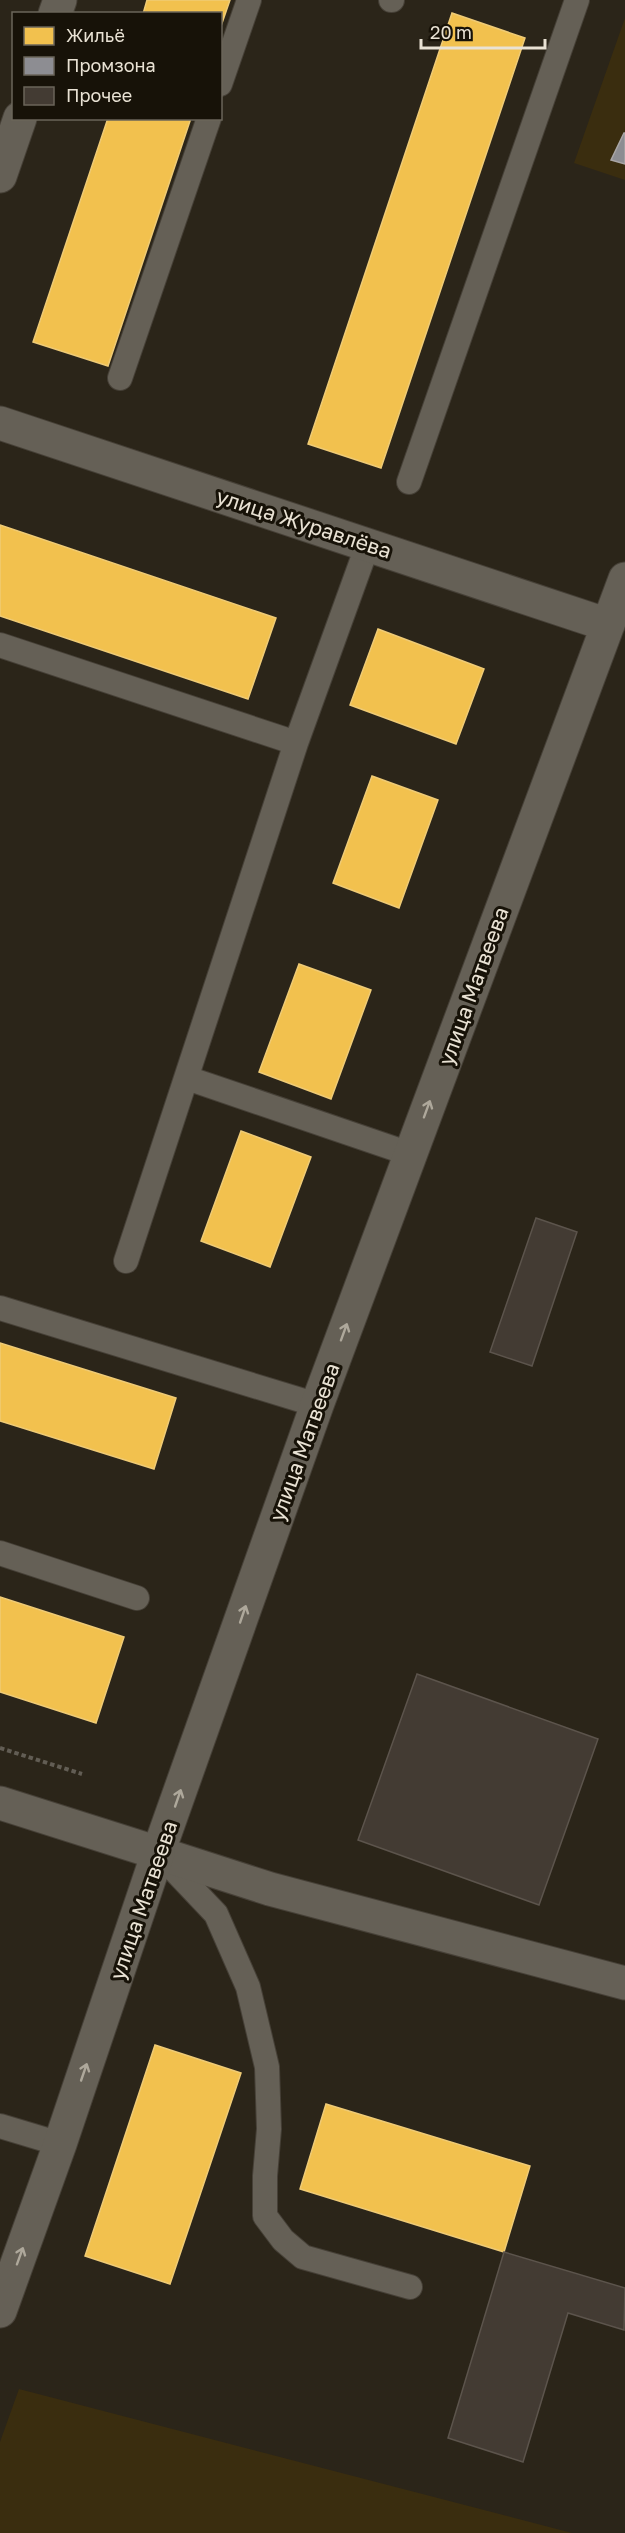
<svg xmlns="http://www.w3.org/2000/svg" width="625" height="2533" font-family="'Golos Text',sans-serif">
	<style>
		.built { fill: #3a2d0f }
		.homes { fill: #f2c14e; stroke: #efcb76; stroke-width: 1.5 }
		.industry { fill: #8d8d92; stroke: #a9a6a6; stroke-width: 1.5 }
		.building { fill: #433b33; stroke: #5c544c; stroke-width: 1.5 }
		.lines { fill: none; stroke-linecap: round; stroke-linejoin: round }
		.lane-casing { stroke: #464037; stroke-width: 26 }
		.street-casing { stroke: #464037; stroke-width: 35 }
		.secondary-casing { stroke: #464037; stroke-width: 35 }
		.path { stroke: #625d54; stroke-width: 4; stroke-dasharray: 4.5 3; stroke-linecap: butt }
		.lane { stroke: #656056; stroke-width: 24 }
		.street { stroke: #656056; stroke-width: 33 }
		.secondary { stroke: #656056; stroke-width: 33 }
		.oneway { stroke: #aea89b }
		.labels { text-anchor: middle; dominant-baseline: central; stroke-width: 6; stroke-linejoin: round; paint-order: stroke }
		.street-label { font-size: 21px; fill: #e9e2d4; stroke: #171208 }
	</style>
	<rect width="100%" height="100%" fill="#2b2519"/>
	<path class="built" d="M 625,18 L 625,180 L 574,163 Z
		M 19,2389 L 572,2533 L 0,2533 L 0,2442 Z"/>
	<path class="homes" d="M 147,0 L 230,0 L 220,29 L 220,14 L 143,14 Z
		M 452,13 L 525,38 L 381,468 L 308,444 Z
		M 108,118 L 191,118 L 108,366 L 33,342 Z
		M 0,525 L 276,618 L 248,699 L 0,616 Z
		M 378,629 L 484,669 L 456,744 L 350,705 Z
		M 372,776 L 438,800 L 399,908 L 333,883 Z
		M 299,964 L 371,990 L 331,1099 L 259,1072 Z
		M 241,1131 L 311,1157 L 270,1267 L 201,1241 Z
		M 0,1343 L 176,1398 L 154,1469 L 0,1421 Z
		M 0,1597 L 124,1637 L 96,1723 L 0,1692 Z
		M 155,2045 L 241,2073 L 170,2284 L 85,2256 Z
		M 326,2104 L 530,2166 L 504,2252 L 300,2189 Z"/>
	<path class="industry" d="M 624,133 L 625,133 L 625,164 L 611,160 Z"/>
	<path class="building" d="M 536,1218 L 577,1232 L 532,1366 L 490,1352 Z
		M 417,1674 L 598,1739 L 539,1905 L 358,1840 Z
		M 504,2252 L 625,2288 L 624,2330 L 568,2313 L 523,2462 L 448,2438 Z"/>
	<g class="lines">
		<defs>
			<path id="lane" d="M 391,0 L 392,0
				M 220,84 L 249,0
				M 120,378 L 209,118
				M 409,482 L 577,0
				M 0,645 L 296,743 L 368,544
				M 187,1078 L 410,1154
				M 126,1261 L 296,743
				M 0,1308 L 317,1405
				M 0,1553 L 137,1598
				M 161,1856 L 216,1914 L 248,1987 L 267,2067 L 269,2129 L 265,2176 L 265,2216 L 283,2240 L 303,2257 L 410,2287
				M 0,2126 L 60,2144"/>
			<path id="street" d="M 55,14 L 60,0
				M 0,176 L 20,118
				M 0,423 L 608,625
				M 625,579 L 317,1405 L 158,1853 L 270,1889 L 625,1983"/>
			<path id="secondary" d="M 0,1803 L 158,1853 L 60,2144 L 0,2311"/>
		</defs>
		<use href="#lane" class="lane-casing"/>
		<use href="#street" class="street-casing"/>
		<use href="#secondary" class="secondary-casing"/>
		<path class="path" d="M 0,1748 L 82,1774"/>
		<use href="#lane" class="lane"/>
		<use href="#street" class="street"/>
		<use href="#secondary" class="secondary"/>
	</g>
	<defs><path id="oneway-shaft" d="M-6 0H5M1.5-3L5.5 0L1.5 3" fill="none" stroke-width="1.6" stroke-linecap="round" stroke-linejoin="round" transform="scale(1.5)"/></defs>
	<g class="oneway">
		<use href="#oneway-shaft" transform="translate(427 1109) rotate(-70)"/>
		<use href="#oneway-shaft" transform="translate(344 1332) rotate(-70)"/>
		<use href="#oneway-shaft" transform="translate(243 1614) rotate(-71)"/>
		<use href="#oneway-shaft" transform="translate(178 1798) rotate(-71)"/>
		<use href="#oneway-shaft" transform="translate(84 2072) rotate(-71)"/>
		<use href="#oneway-shaft" transform="translate(20 2256) rotate(-70)"/>
	</g>
	<g class="labels">
		<g class="street-label">
			<text transform="translate(304 523) rotate(18)">улица Журавлёва</text>
			<text transform="translate(473 986) rotate(-70)">улица Матвеева</text>
			<text transform="translate(304 1442) rotate(-70)">улица Матвеева</text>
			<text transform="translate(143 1900) rotate(-71)">улица Матвеева</text>
		</g>
	</g>
	<rect x="12" y="12" width="210" height="108" fill="#171208" stroke="#6b655a" stroke-width="1.5"/>
	<rect x="24" y="27" width="30" height="18" fill="#f2c14e" stroke="#6b655a" stroke-width="1.5"/>
	<text x="66" y="42" font-size="18" fill="#e9e2d4">Жильё</text>
	<rect x="24" y="57" width="30" height="18" fill="#8d8d92" stroke="#6b655a" stroke-width="1.5"/>
	<text x="66" y="72" font-size="18" fill="#e9e2d4">Промзона</text>
	<rect x="24" y="87" width="30" height="18" fill="#433b33" stroke="#6b655a" stroke-width="1.5"/>
	<text x="66" y="102" font-size="18" fill="#e9e2d4">Прочее</text>
	<path d="M421 39v9h124v-9" fill="none" stroke="#e9e2d4" stroke-width="3"/>
	<text x="430" y="39" font-size="18" fill="#e9e2d4" stroke="#171208" stroke-width="4.5" paint-order="stroke">20 m</text>
</svg>
